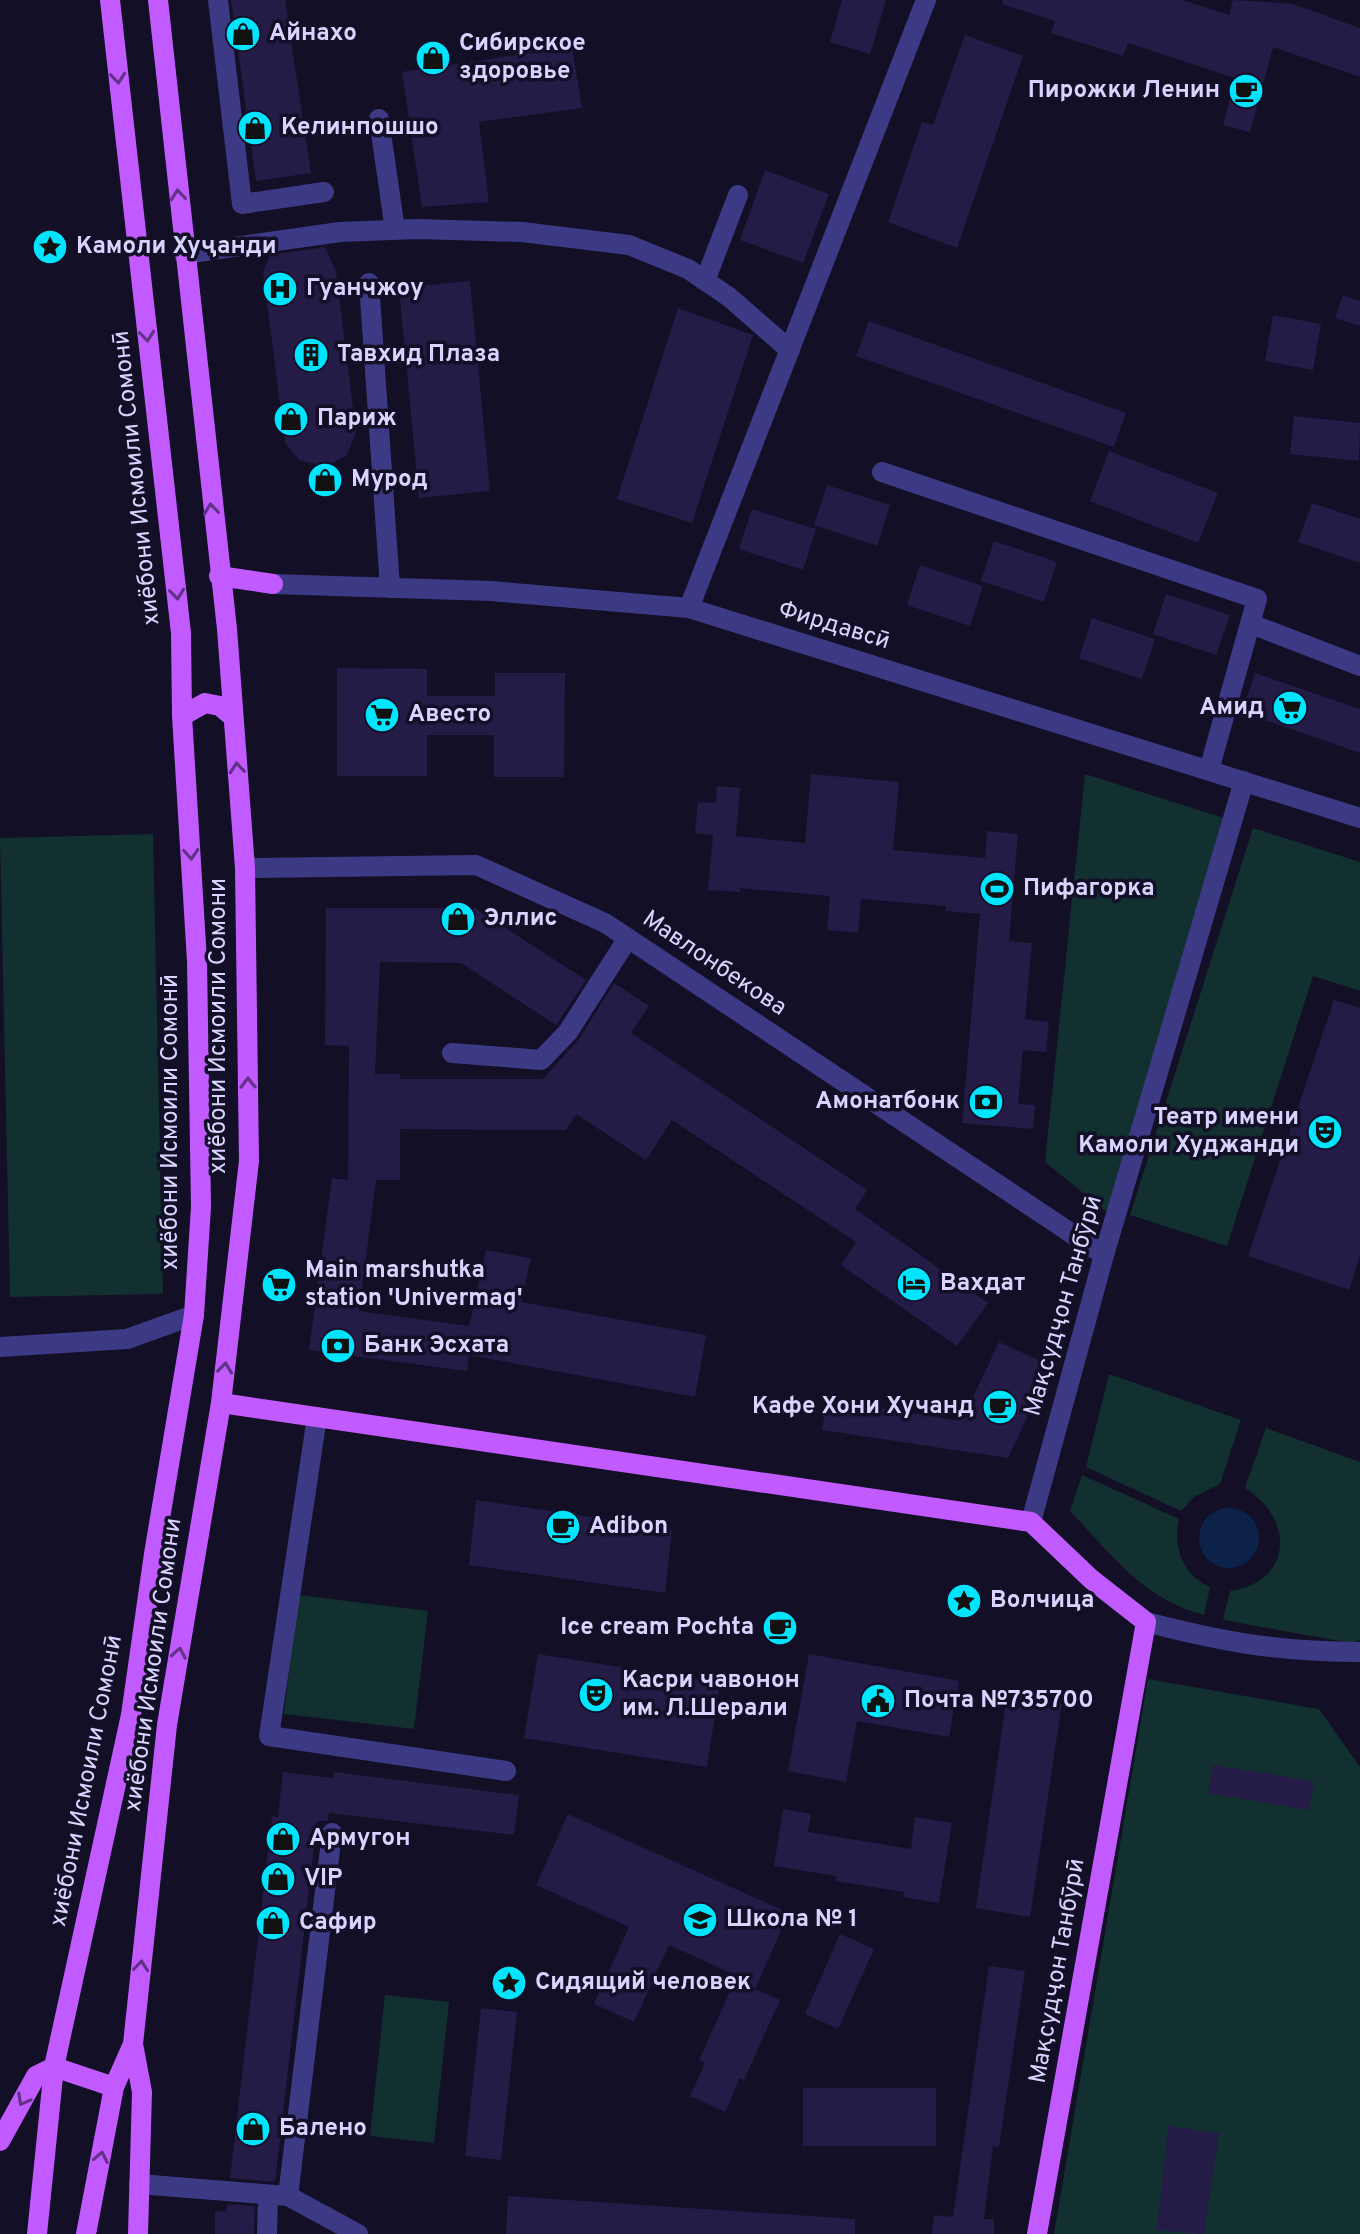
<svg xmlns="http://www.w3.org/2000/svg" width="1360" height="2234" font-family="Overpass,sans-serif">
	<style>
		.green { fill: #12302f }
		.water { fill: #0c2248 }
		.building { fill: #241b47 }
		.lines { fill: none; stroke-linecap: round; stroke-linejoin: round }
		.minor { stroke: #3d3a85; stroke-width: 20 }
		.major { stroke: #c25bff; stroke-width: 20 }
		.oneway { stroke: #623188 }
		.labels { text-anchor: middle; dominant-baseline: central; stroke-width: 7; stroke-linejoin: round; paint-order: stroke }
		.poi-label { font-size: 24px; font-weight: bold; fill: #d9d4ff; stroke: #130f26; text-anchor: start }
		.street-label { font-size: 24px; fill: #d9d4ff; stroke: #130f26 }
	</style>
	<rect width="100%" height="100%" fill="#130f26"/>
	<path class="green" d="M 1085,774 L 1236,822 L 1114,1218 L 1045,1162 Z
		M 1253,828 L 1360,862 L 1360,991 L 1313,976 L 1227,1246 L 1130,1215 Z
		M 153,834 L 163,1294 L 10,1297 L 0,838 Z
		M 1109,1374 L 1241,1420 L 1220,1484 L 1194,1497 L 1181,1511 L 1086,1467 Z
		M 1266,1428 L 1360,1462 L 1360,1640 L 1351,1643 L 1223,1620 L 1230,1591 C 1292,1582 1296,1520 1245,1488 Z
		M 1082,1475 L 1179,1519 C 1173,1548 1182,1574 1210,1587 L 1204,1615 C 1143,1599 1112,1555 1070,1511 Z
		M 298,1595 L 428,1611 L 414,1729 L 284,1714 Z
		M 1148,1679 L 1319,1709 L 1360,1767 L 1360,2234 L 1054,2234 Z
		M 385,1995 L 449,2002 L 434,2143 L 370,2136 Z"/>
	<path class="water" d="M1199 1538a30 30 0 1 1 60 0a30 30 0 1 1-60 0Z"/>
	<path class="building" d="M 231,0 L 285,0 L 311,173 L 256,181 Z
		M 842,0 L 886,0 L 870,54 L 830,42 Z
		M 1003,0 L 1182,0 L 1229,15 L 1233,0 L 1293,4 L 1360,28 L 1360,77 L 1273,47 L 1250,132 L 1223,125 L 1235,78 L 1128,43 L 1123,56 L 1051,33 L 1055,21 L 1002,4 Z
		M 965,35 L 1023,56 L 957,248 L 888,222 L 922,122 L 933,125 Z
		M 572,47 L 582,108 L 479,122 L 489,202 L 422,207 L 402,72 Z
		M 765,170 L 829,194 L 803,263 L 740,240 Z
		M 325,247 L 336,271 L 356,432 L 347,455 L 329,465 L 319,465 L 299,460 L 285,443 L 263,272 L 270,255 Z
		M 470,281 L 490,491 L 419,498 L 399,288 Z
		M 1343,295 L 1360,301 L 1360,326 L 1335,318 Z
		M 678,308 L 753,335 L 692,523 L 617,499 Z
		M 1273,315 L 1321,324 L 1313,370 L 1265,361 Z
		M 869,321 L 1126,413 L 1114,447 L 856,356 Z
		M 1294,416 L 1360,423 L 1359,461 L 1290,454 Z
		M 1109,451 L 1218,493 L 1198,543 L 1090,501 Z
		M 827,485 L 890,505 L 877,546 L 814,525 Z
		M 1312,503 L 1360,519 L 1360,563 L 1298,542 Z
		M 752,509 L 816,529 L 803,570 L 739,549 Z
		M 994,541 L 1057,562 L 1044,602 L 981,581 Z
		M 920,565 L 983,586 L 970,626 L 907,605 Z
		M 1166,594 L 1230,615 L 1216,655 L 1153,634 Z
		M 1092,618 L 1155,639 L 1142,679 L 1079,658 Z
		M 337,668 L 427,669 L 427,696 L 495,696 L 495,673 L 565,673 L 564,777 L 494,777 L 494,735 L 427,735 L 427,776 L 337,776 Z
		M 1255,673 L 1360,709 L 1360,753 L 1242,712 Z
		M 811,774 L 899,782 L 893,850 L 985,858 L 987,831 L 1018,834 L 1009,941 L 1032,943 L 1025,1019 L 1049,1022 L 1046,1052 L 1023,1050 L 1018,1104 L 1035,1105 L 1033,1129 L 962,1123 L 980,914 L 945,911 L 946,906 L 861,899 L 858,933 L 827,930 L 830,896 L 740,888 L 740,892 L 708,890 L 713,835 L 695,833 L 698,802 L 716,803 L 717,786 L 740,788 L 736,836 L 805,843 Z
		M 326,908 L 475,908 L 586,980 L 556,1025 L 461,963 L 380,962 L 375,1074 L 400,1074 L 400,1079 L 543,1079 L 579,1039 L 614,983 L 649,1006 L 631,1033 L 867,1190 L 855,1209 L 988,1303 L 957,1346 L 841,1265 L 856,1242 L 672,1120 L 646,1160 L 576,1114 L 566,1130 L 400,1129 L 400,1180 L 376,1180 L 359,1311 L 469,1326 L 486,1250 L 531,1258 L 521,1302 L 706,1335 L 695,1397 L 469,1355 L 467,1371 L 309,1350 L 332,1178 L 348,1180 L 349,1046 L 325,1045 Z
		M 1334,1000 L 1360,1008 L 1360,1256 L 1349,1290 L 1248,1256 Z
		M 999,1342 L 1051,1366 L 1008,1458 L 822,1430 L 827,1399 L 954,1420 L 965,1414 Z
		M 476,1500 L 672,1529 L 665,1593 L 469,1565 Z
		M 538,1654 L 720,1683 L 707,1767 L 524,1738 Z
		M 809,1654 L 959,1681 L 949,1737 L 857,1721 L 846,1782 L 788,1771 Z
		M 1007,1695 L 1062,1703 L 1030,1917 L 976,1908 Z
		M 1213,1765 L 1314,1781 L 1309,1810 L 1208,1793 Z
		M 283,1772 L 333,1778 L 334,1772 L 519,1795 L 514,1835 L 329,1813 L 328,1821 L 317,1821 L 275,2182 L 230,2178 L 272,1816 L 278,1817 Z
		M 783,1809 L 811,1814 L 808,1832 L 911,1849 L 915,1817 L 952,1823 L 939,1903 L 903,1897 L 904,1892 L 835,1881 L 836,1876 L 774,1866 Z
		M 568,1814 L 789,1913 L 755,1989 L 780,2000 L 744,2080 L 740,2078 L 725,2112 L 690,2096 L 705,2063 L 699,2060 L 737,1976 L 669,1945 L 634,2022 L 594,2004 L 629,1927 L 536,1885 Z
		M 840,1934 L 874,1949 L 838,2029 L 805,2014 Z
		M 989,1966 L 1025,1971 L 999,2147 L 993,2146 L 984,2219 L 994,2219 L 994,2234 L 932,2234 L 934,2215 L 953,2217 Z
		M 481,2008 L 517,2012 L 501,2160 L 465,2156 Z
		M 803,2088 L 936,2088 L 936,2146 L 803,2146 Z
		M 1168,2126 L 1219,2133 L 1204,2234 L 1157,2230 Z
		M 508,2196 L 855,2219 L 855,2234 L 506,2234 Z
		M 227,2204 L 255,2206 L 254,2234 L 215,2234 L 215,2211 L 226,2212 Z"/>
	<g class="lines">
		<path class="minor" d="M 218,0 L 242,204 L 324,192
			M 379,119 L 395,230
			M 184,254 L 340,232 L 417,229 L 522,232 L 629,245 L 688,269 L 729,297 L 790,350
			M 705,281 L 738,195
			M 369,283 L 390,588
			M 882,472 L 1257,599 L 1209,770
			M 273,584 L 491,591 L 689,608 L 1360,818
			M 689,608 L 926,0
			M 1251,624 L 1360,666
			M 245,868 L 476,865 L 605,923 L 1104,1255
			M 452,1053 L 541,1060 L 568,1032 L 628,938
			M 0,1347 L 127,1339 L 194,1315
			M 317,1417 L 269,1736 L 506,1771
			M 1031,1522 L 1104,1255 L 1244,781
			M 1146,1622 C 1223,1642 1280,1652 1360,1652
			M 139,2184 L 288,2196 L 332,1833
			M 288,2196 L 358,2234
			M 267,2234 L 268,2196"/>
		<path class="major" d="M 219,576 L 273,584
			M 182,716 L 205,703 L 220,706 L 232,716
			M 221,1403 L 1031,1522 L 1091,1579 L 1146,1622 L 1037,2234
			M 133,2044 L 142,2092 L 138,2234
			M 0,2141 L 36,2076 L 54,2067 L 114,2087
			M 37,2234 L 54,2067 L 131,1715 L 154,1554 L 194,1315 L 201,1207 L 197,961 L 182,716 L 181,633 L 110,0
			M 86,2234 L 114,2087 L 133,2044 L 167,1725 L 221,1403 L 249,1161 L 245,868 L 227,629 L 158,0"/>
	</g>
	<defs><path id="oneway-chevron" d="M-2-3.5L2.5 0L-2 3.5" fill="none" stroke-width="1.6" stroke-linecap="round" stroke-linejoin="round" transform="scale(2)"/></defs>
	<g class="oneway">
		<use href="#oneway-chevron" transform="translate(118 78) rotate(84)"/>
		<use href="#oneway-chevron" transform="translate(178 195) rotate(-96)"/>
		<use href="#oneway-chevron" transform="translate(147 336) rotate(84)"/>
		<use href="#oneway-chevron" transform="translate(211 509) rotate(-96)"/>
		<use href="#oneway-chevron" transform="translate(177 594) rotate(84)"/>
		<use href="#oneway-chevron" transform="translate(237 768) rotate(-95)"/>
		<use href="#oneway-chevron" transform="translate(191 854) rotate(86)"/>
		<use href="#oneway-chevron" transform="translate(248 1083) rotate(-91)"/>
		<use href="#oneway-chevron" transform="translate(225 1368) rotate(-83)"/>
		<use href="#oneway-chevron" transform="translate(179 1653) rotate(-80)"/>
		<use href="#oneway-chevron" transform="translate(141 1966) rotate(-84)"/>
		<use href="#oneway-chevron" transform="translate(23 2100) rotate(119)"/>
		<use href="#oneway-chevron" transform="translate(101 2157) rotate(-79)"/>
	</g>
	<defs>
		<symbol id="shop-disc" viewBox="-11 -11 22 22"><circle r="9.5" fill="#00e5ff" stroke="#130f26"/><path d="M-5-2.5h2.3a2.7 3.5 0 0 1 5.4 0H5L5.5 6h-11ZM-1.5-2.5h3a1.5 2.3 0 0 0-3 0Z" fill="#111"/></symbol>
		<symbol id="cafe-disc" viewBox="-11 -11 22 22"><circle r="9.5" fill="#00e5ff" stroke="#130f26"/><path d="M-5.5-4.5H6V0H3Q3 3.5 0 3.5H-2.5Q-5.5 3.5-5.5 0ZM3-3.2v2h1.7v-2ZM-6 4.5H4V6H-6Z" fill="#111"/></symbol>
		<symbol id="sight-disc" viewBox="-11 -11 22 22"><circle r="9.5" fill="#00e5ff" stroke="#130f26"/><path d="M0-6L1.8-2.2L6-1.7L2.9 1.2L3.7 5.4L0 3.3L-3.7 5.4L-2.9 1.2L-6-1.7L-1.8-2.2Z" fill="#111"/></symbol>
		<symbol id="hospital-disc" viewBox="-11 -11 22 22"><circle r="9.5" fill="#00e5ff" stroke="#130f26"/><path d="M-5-5h3v3.5h4V-5h3V5h-3V1.5h-4V5h-3Z" fill="#111"/></symbol>
		<symbol id="building-disc" viewBox="-11 -11 22 22"><circle r="9.5" fill="#00e5ff" stroke="#130f26"/><path d="M-4-6H4V6H1V3H-1V6H-4ZM-2.5-4.3h1.7v1.8h-1.7ZM.8-4.3h1.7v1.8H.8ZM-2.5-1h1.7V.8h-1.7ZM.8-1h1.7V.8H.8Z" fill="#111"/></symbol>
		<symbol id="supermarket-disc" viewBox="-11 -11 22 22"><circle r="9.5" fill="#00e5ff" stroke="#130f26"/><path d="M-6-5.5h2.5l.6 2H6L4.5 2H-2.5L-4.4-4H-6ZM-1.5 3.2a1.3 1.3 0 1 0 .1 0ZM3 3.2a1.3 1.3 0 1 0 .1 0Z" fill="#111"/></symbol>
		<symbol id="stadium-disc" viewBox="-11 -11 22 22"><circle r="9.5" fill="#00e5ff" stroke="#130f26"/><path d="M0-5a6.5 5 0 1 0 0 10a6.5 5 0 1 0 0-10ZM-3.5-1.8h7v3.6h-7Z" fill="#111"/></symbol>
		<symbol id="bank-disc" viewBox="-11 -11 22 22"><circle r="9.5" fill="#00e5ff" stroke="#130f26"/><path d="M-6-4H6V4H-6ZM0-2.3a2.3 2.3 0 1 0 0 4.6a2.3 2.3 0 1 0 0-4.6Z" fill="#111"/></symbol>
		<symbol id="theatre-disc" viewBox="-11 -11 22 22"><circle r="9.5" fill="#00e5ff" stroke="#130f26"/><path d="M-5-5.5Q0-4 5-5.5V0Q5 5 0 6Q-5 5-5 0ZM-3.3-2.5H-1v1.5H-3.3ZM1-2.5H3.3v1.5H1ZM-2.8 1Q0 5.5 2.8 1Z" fill="#111"/></symbol>
		<symbol id="hotel-disc" viewBox="-11 -11 22 22"><circle r="9.5" fill="#00e5ff" stroke="#130f26"/><path d="M-6-4.5h1.5V1H6V5H4.5V3h-9V5H-6ZM-4 0a1.8 1.8 0 1 1 3.6 0ZM.5 0V-2.5h3Q6-2.5 6 0Z" fill="#111"/></symbol>
		<symbol id="civic-disc" viewBox="-11 -11 22 22"><circle r="9.5" fill="#00e5ff" stroke="#130f26"/><path d="M-.6-6.5H3V-4.5H.6V-3L4-1V1h2V6H-6V1h2V-1L-.6-3ZM-1.2 2.5V6h2.4V2.5Z" fill="#111"/></symbol>
		<symbol id="school-disc" viewBox="-11 -11 22 22"><circle r="9.5" fill="#00e5ff" stroke="#130f26"/><path d="M0-5L7-2L0 1L-7-2ZM-4 1L0 2.5L4 1V4Q0 6-4 4Z" fill="#111"/></symbol>
	</defs>
	<g fill-rule="evenodd">
		<use href="#shop-disc" x="223" y="14" width="40" height="40"/>
		<use href="#shop-disc" x="413" y="38" width="40" height="40"/>
		<use href="#cafe-disc" x="1226" y="71" width="40" height="40"/>
		<use href="#shop-disc" x="235" y="108" width="40" height="40"/>
		<use href="#sight-disc" x="30" y="227" width="40" height="40"/>
		<use href="#hospital-disc" x="260" y="269" width="40" height="40"/>
		<use href="#building-disc" x="291" y="335" width="40" height="40"/>
		<use href="#shop-disc" x="271" y="399" width="40" height="40"/>
		<use href="#shop-disc" x="305" y="460" width="40" height="40"/>
		<use href="#supermarket-disc" x="1270" y="688" width="40" height="40"/>
		<use href="#supermarket-disc" x="362" y="695" width="40" height="40"/>
		<use href="#stadium-disc" x="977" y="869" width="40" height="40"/>
		<use href="#shop-disc" x="438" y="899" width="40" height="40"/>
		<use href="#bank-disc" x="966" y="1082" width="40" height="40"/>
		<use href="#theatre-disc" x="1305" y="1112" width="40" height="40"/>
		<use href="#hotel-disc" x="894" y="1264" width="40" height="40"/>
		<use href="#supermarket-disc" x="259" y="1265" width="40" height="40"/>
		<use href="#bank-disc" x="318" y="1326" width="40" height="40"/>
		<use href="#cafe-disc" x="980" y="1387" width="40" height="40"/>
		<use href="#cafe-disc" x="543" y="1507" width="40" height="40"/>
		<use href="#sight-disc" x="944" y="1581" width="40" height="40"/>
		<use href="#cafe-disc" x="760" y="1608" width="40" height="40"/>
		<use href="#theatre-disc" x="576" y="1675" width="40" height="40"/>
		<use href="#civic-disc" x="858" y="1681" width="40" height="40"/>
		<use href="#shop-disc" x="263" y="1819" width="40" height="40"/>
		<use href="#shop-disc" x="258" y="1859" width="40" height="40"/>
		<use href="#school-disc" x="680" y="1900" width="40" height="40"/>
		<use href="#shop-disc" x="253" y="1903" width="40" height="40"/>
		<use href="#sight-disc" x="489" y="1963" width="40" height="40"/>
		<use href="#shop-disc" x="233" y="2109" width="40" height="40"/>
	</g>
	<g class="labels">
		<g class="poi-label">
			<text x="269" y="34">Айнахо</text>
			<text x="459" y="44">Сибирское<tspan x="459" dy="28">здоровье</tspan></text>
			<text x="1220" y="91" text-anchor="end">Пирожки Ленин</text>
			<text x="281" y="128">Келинпошшо</text>
			<text x="76" y="247">Камоли Хуҷанди</text>
			<text x="306" y="289">Гуанчжоу</text>
			<text x="337" y="355">Тавхид Плаза</text>
			<text x="317" y="419">Париж</text>
			<text x="351" y="480">Мурод</text>
			<text x="1264" y="708" text-anchor="end">Амид</text>
			<text x="408" y="715">Авесто</text>
			<text x="1023" y="889">Пифагорка</text>
			<text x="484" y="919">Эллис</text>
			<text x="960" y="1102" text-anchor="end">Амонатбонк</text>
			<text x="1299" y="1118" text-anchor="end">Театр имени<tspan x="1299" dy="28">Камоли Худжанди</tspan></text>
			<text x="305" y="1271">Main marshutka<tspan x="305" dy="28">station 'Univermag'</tspan></text>
			<text x="940" y="1284">Вахдат</text>
			<text x="364" y="1346">Банк Эсхата</text>
			<text x="974" y="1407" text-anchor="end">Кафе Хони Хучанд</text>
			<text x="589" y="1527">Adibon</text>
			<text x="990" y="1601">Волчица</text>
			<text x="754" y="1628" text-anchor="end">Ice cream Pochta</text>
			<text x="622" y="1681">Касри чавонон<tspan x="622" dy="28">им. Л.Шерали</tspan></text>
			<text x="904" y="1701">Почта №735700</text>
			<text x="309" y="1839">Армугон</text>
			<text x="304" y="1879">VIP</text>
			<text x="726" y="1920">Школа № 1</text>
			<text x="299" y="1923">Сафир</text>
			<text x="535" y="1983">Сидящий человек</text>
			<text x="279" y="2129">Балено</text>
		</g>
		<g class="street-label">
			<text transform="translate(137 478) rotate(-96)">хиёбони Исмоили Сомонӣ</text>
			<text transform="translate(834 626) rotate(17)">Фирдавсӣ</text>
			<text transform="translate(714 964) rotate(34)">Мавлонбекова</text>
			<text transform="translate(219 1026) rotate(-90)">хиёбони Исмоили Сомони</text>
			<text transform="translate(171 1122) rotate(-90)">хиёбони Исмоили Сомонӣ</text>
			<text transform="translate(1064 1306) rotate(-74)">Мақсудҷон Танбӯрӣ</text>
			<text transform="translate(154 1665) rotate(-82)">хиёбони Исмоили Сомони</text>
			<text transform="translate(87 1781) rotate(-79)">хиёбони Исмоили Сомонӣ</text>
			<text transform="translate(1058 1971) rotate(-80)">Мақсудҷон Танбӯрӣ</text>
		</g>
	</g>
</svg>
